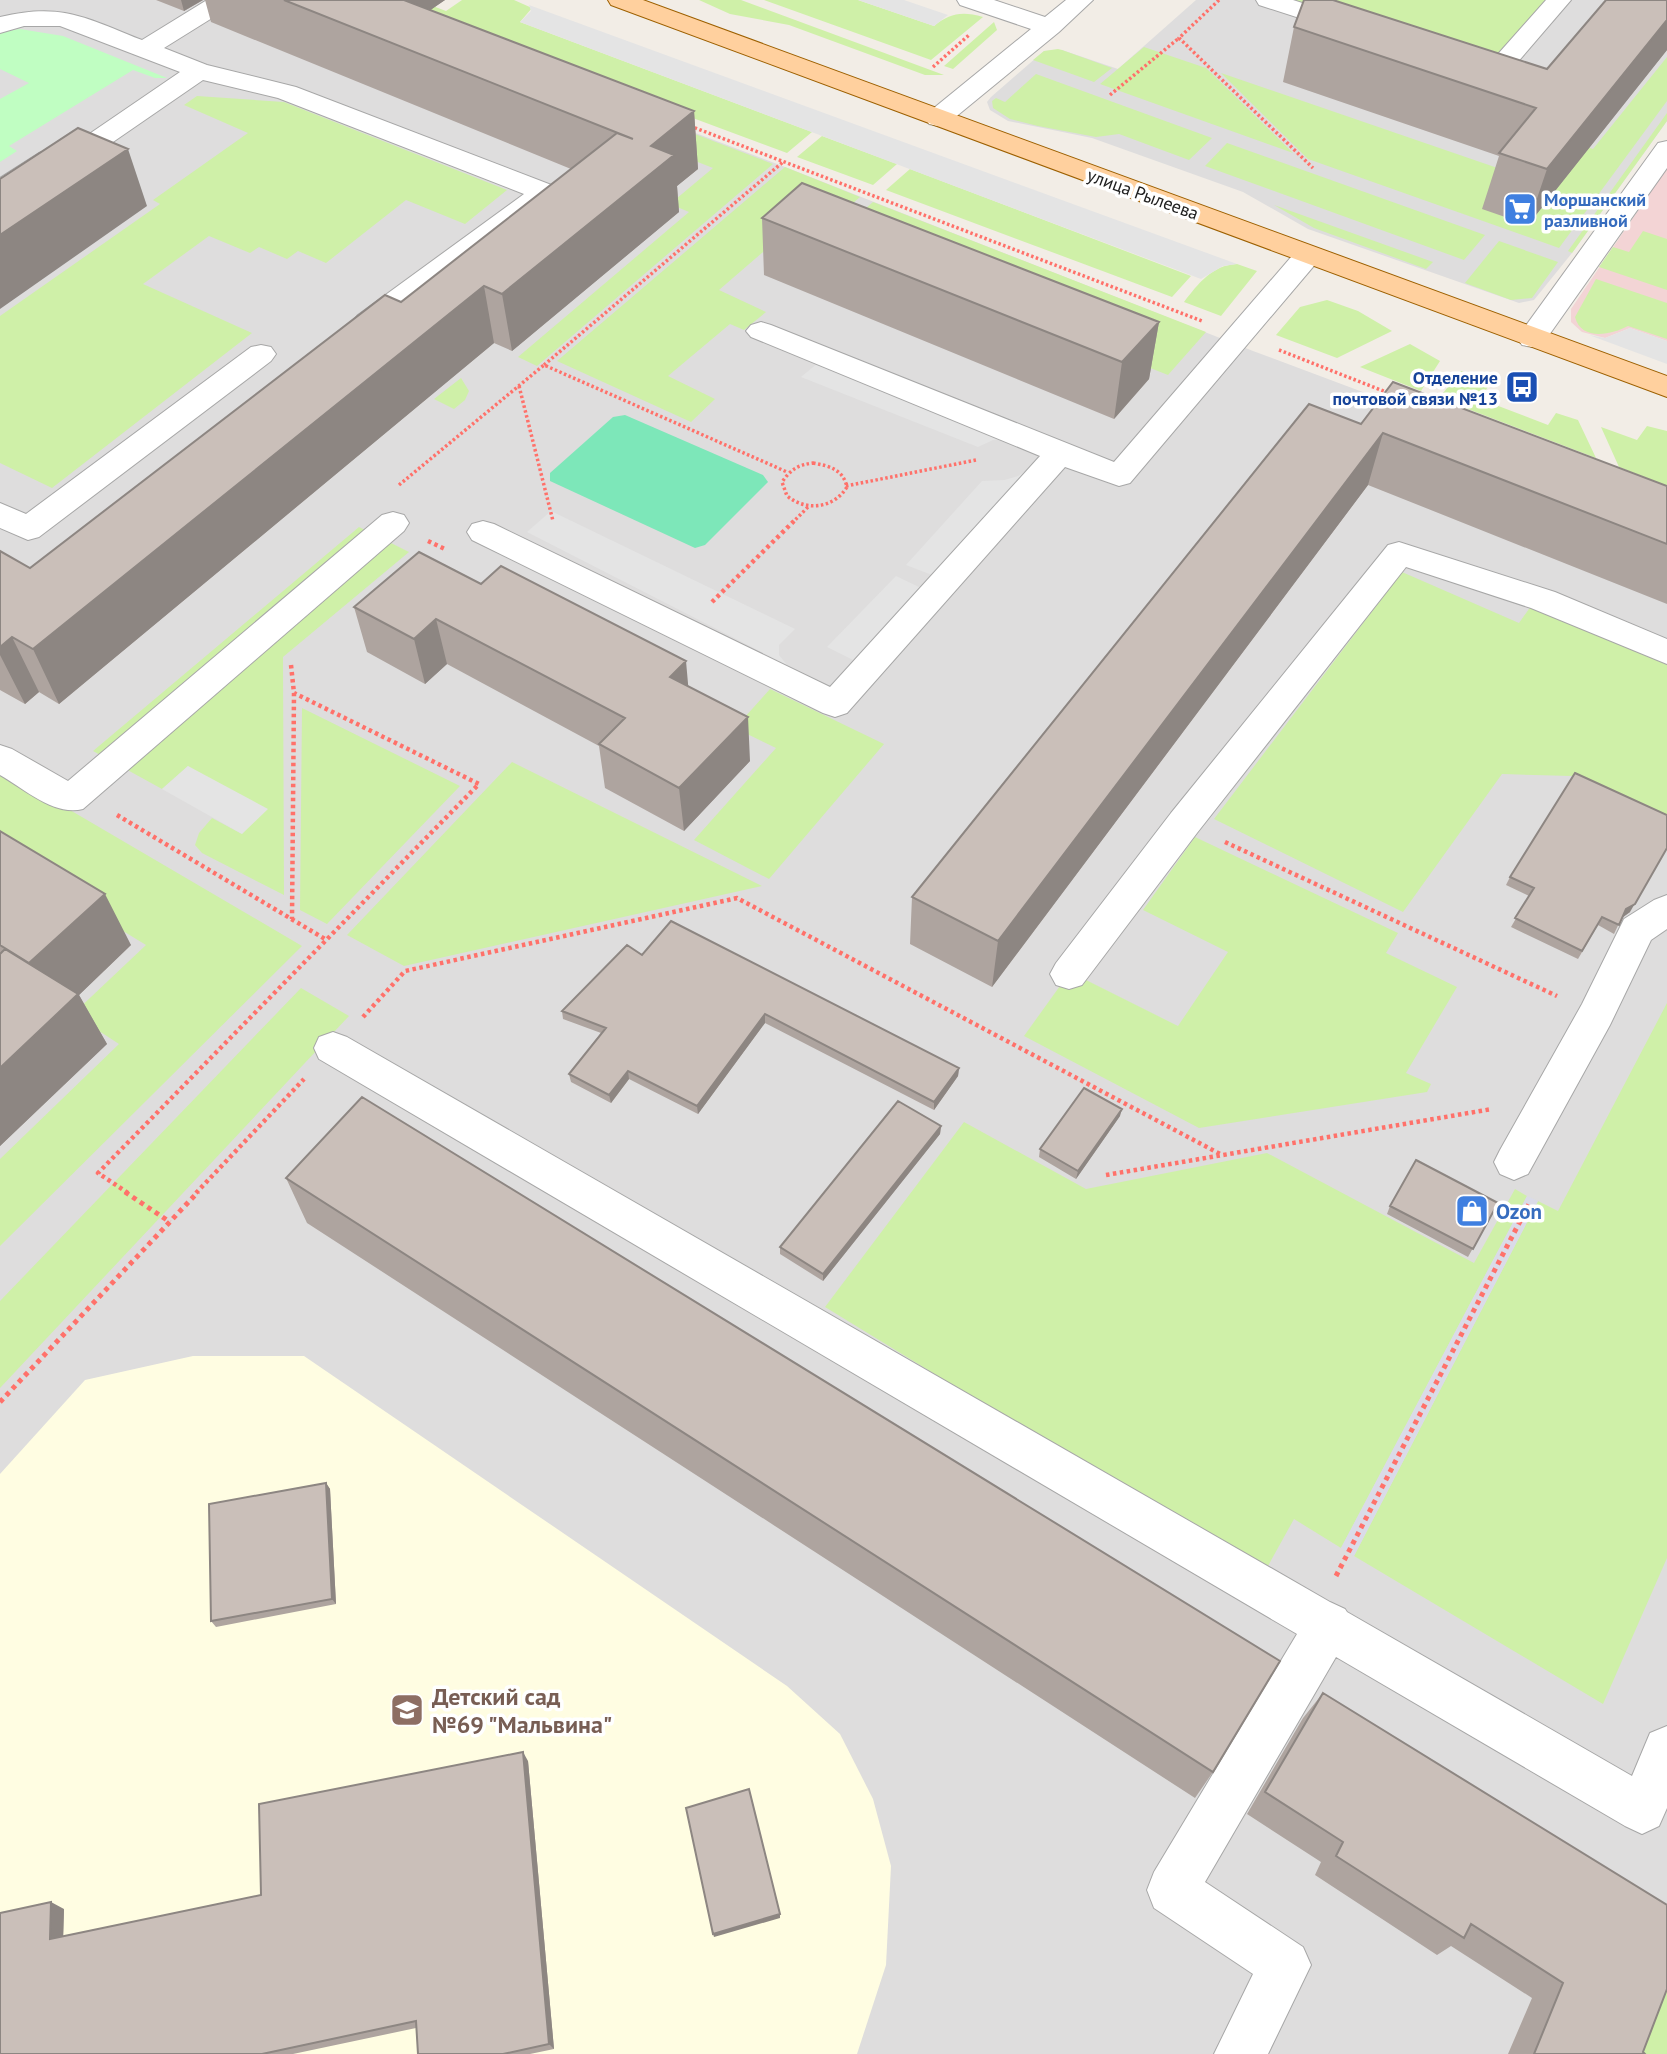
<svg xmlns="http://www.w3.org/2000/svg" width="1667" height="2054" font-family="'PT Sans',sans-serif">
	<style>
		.residential { fill: #dedddd }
		.commercial { fill: #f3d4d5 }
		.education { fill: #fffde2 }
		.grass { fill: #cff0a8 }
		.park { fill: #c0fec2 }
		.pitch { fill: #7de7b9 }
		.parking { fill: #e4e4e4 }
		.plaza { fill: #dadbe8 }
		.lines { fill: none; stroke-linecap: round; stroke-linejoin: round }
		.minor-casing { stroke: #a7a7a7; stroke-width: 2 }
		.major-casing { stroke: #9d6000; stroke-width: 2 }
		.path-far2 { stroke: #ff716a; stroke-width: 3.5; stroke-dasharray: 2.5 2.5; stroke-linecap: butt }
		.path-far1 { stroke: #ff716a; stroke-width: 4.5; stroke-dasharray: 3.5 3.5; stroke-linecap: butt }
		.path { stroke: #ff716a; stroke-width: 5; stroke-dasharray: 4.5 4.5; stroke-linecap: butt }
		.minor { fill: #fff; fill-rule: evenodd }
		.major { fill: #ffd09e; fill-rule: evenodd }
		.wall { fill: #aea49f }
		.shaded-wall { fill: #8d8682 }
		.building { fill: #cabfb9; stroke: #8d8682; stroke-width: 2 }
		.labels { text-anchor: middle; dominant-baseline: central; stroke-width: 7; stroke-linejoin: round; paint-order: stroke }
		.far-street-label { font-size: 18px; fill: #202020; stroke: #fff }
		.far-shop-label { font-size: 18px; font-weight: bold; fill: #366cbe; stroke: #fff; text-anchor: start }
		.far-transit-label { font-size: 18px; font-weight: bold; fill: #164399; stroke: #fff; text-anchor: end }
		.shop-label { font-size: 21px; font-weight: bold; fill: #366cbe; stroke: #fff; text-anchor: start }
		.near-education-label { font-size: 24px; font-weight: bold; fill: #785e54; stroke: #fff; text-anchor: start }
	</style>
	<rect width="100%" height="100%" fill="#f2ede6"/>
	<path class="residential" d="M 0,0 L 346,0 L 785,167 L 1253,351 L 1667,506 L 1667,2054 L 0,2054 Z
		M 1196,0 L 1667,0 L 1667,121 L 1572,253 L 1534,300 L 1519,303 L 1308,229 L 1243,192 L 1092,138 L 1008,121 L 990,110 L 987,102 L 991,97 L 1044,51 L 1062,50 L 1118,69 Z"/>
	<path class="commercial" d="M 1667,168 L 1667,341 L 1630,328 L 1605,338 L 1582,332 L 1571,322 L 1571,309 Z"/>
	<path class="education" d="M 193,1356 L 304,1356 L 787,1686 L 840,1734 L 873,1799 L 891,1866 L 886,1965 L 857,2054 L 0,2054 L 0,1474 L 85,1380 Z"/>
	<path class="grass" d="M 346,0 L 773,164 L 537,366 L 518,357 L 689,212 L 670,204 L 713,168 L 321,14 Z
		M 376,0 L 417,0 L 446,11 L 462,0 L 514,0 L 532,8 L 520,22 L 812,132 L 787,153 Z
		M 699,0 L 741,0 L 944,75 L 925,75 L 789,25 L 730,14 Z
		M 764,0 L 858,0 L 934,26 C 950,13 962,11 983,17 L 931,60 Z
		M 1284,0 L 1548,0 L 1491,67 Z
		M 994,22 L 997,30 L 953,69 L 944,66 Z
		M 1144,47 L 1206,68 L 1293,153 L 1100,84 Z
		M 1058,49 L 1062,50 L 1112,68 L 1094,82 L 1033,60 L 1044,51 Z
		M 1667,57 L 1667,101 L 1559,248 L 1308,159 L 1221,73 L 1515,174 L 1569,141 L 1593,149 Z
		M 1036,74 L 1212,138 L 1189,160 L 1119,134 L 1096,137 L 1038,126 L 1010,119 L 993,108 L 992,101 L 996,98 L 1005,102 Z
		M 197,96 L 284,102 L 507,190 L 465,224 L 406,200 L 326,263 L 298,251 L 287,259 L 259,247 L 250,253 L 209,236 L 143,284 L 252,333 L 52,488 L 0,463 L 0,316 L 160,204 L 153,200 L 248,133 L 184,105 Z
		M 1667,113 L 1667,121 L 1572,253 L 1568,251 Z
		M 822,136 L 897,164 L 873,185 L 797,157 Z
		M 1227,143 L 1485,235 L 1464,260 L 1205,166 Z
		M 785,167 L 860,197 L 815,236 L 792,227 L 719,290 L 766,312 L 744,330 L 730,324 L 668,376 L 715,399 L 691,422 L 557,361 Z
		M 910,169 L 1191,276 L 1172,297 L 886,190 Z
		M 873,202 L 1206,332 L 1168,375 L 828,241 Z
		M 1274,205 L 1433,262 L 1426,269 L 1314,228 Z
		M 1643,231 L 1667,239 L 1667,290 L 1599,267 L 1613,247 L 1629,252 Z
		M 1499,241 L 1558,262 L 1532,298 L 1511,300 L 1465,283 Z
		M 1237,264 L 1257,271 L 1221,316 L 1184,302 C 1198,284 1212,265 1237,264 Z
		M 1596,279 L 1667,303 L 1667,339 L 1628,326 C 1611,335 1581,341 1575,317 Z
		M 1327,300 L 1358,311 L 1392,331 L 1337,358 L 1276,335 L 1300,307 Z
		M 1410,344 L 1440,361 L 1421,391 L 1360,367 Z
		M 1461,371 L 1491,382 L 1480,399 L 1548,425 L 1556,413 L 1578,420 L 1596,458 L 1439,398 Z
		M 461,378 L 469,391 L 465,400 L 454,409 L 434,399 Z
		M 1647,426 L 1667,431 L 1667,486 L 1619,467 L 1601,427 L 1637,440 Z
		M 359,527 L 409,552 L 283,657 L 284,895 L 202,853 L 195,845 L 199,833 L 212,818 L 242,834 L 188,766 L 162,789 L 93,751 Z
		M 1402,572 L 1519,623 L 1531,606 L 1667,664 L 1667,820 L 1572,776 L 1502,774 L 1403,912 L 1214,819 Z
		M 770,689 L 884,744 L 769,879 L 694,840 L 776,748 L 735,728 Z
		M 302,708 L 460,786 L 327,924 L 300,910 Z
		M 512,762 L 762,886 L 404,966 L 347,935 Z
		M 0,769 L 302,946 L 0,1246 L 0,1159 L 119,1044 L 73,1014 L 146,945 L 0,856 Z
		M 1195,837 L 1398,933 L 1386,953 L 1457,987 L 1406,1073 L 1431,1084 L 1427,1092 L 1199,1128 L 1024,1036 L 1070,972 L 1178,1026 L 1228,952 L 1143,910 Z
		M 301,988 L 349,1016 L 0,1388 L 0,1301 Z
		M 1667,1003 L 1667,1558 L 1603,1704 L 1354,1556 L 1538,1201 L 1558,1211 Z
		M 964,1122 L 1086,1189 L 1267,1153 L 1474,1263 L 1515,1189 L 1527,1196 L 1341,1548 L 1294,1519 L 1263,1575 L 825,1307 Z
		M 1667,1961 L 1667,2054 L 1618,2054 Z"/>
	<path class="park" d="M 20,29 L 63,36 L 167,78 L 155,78 L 133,70 L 9,146 L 17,151 L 0,162 L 0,99 L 29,83 L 0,69 L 0,32 Z"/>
	<path class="pitch" d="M 625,415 L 763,475 L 768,482 L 705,545 L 695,548 L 550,481 L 550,473 L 613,417 Z"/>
	<path class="parking" d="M 858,0 L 904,0 L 948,15 L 934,26 Z
		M 529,5 L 1237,264 L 1223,266 L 1201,279 L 520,22 L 531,11 Z
		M 1630,328 L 1667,341 L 1667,364 L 1589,335 L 1605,338 Z
		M 818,363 L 1005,439 L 993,440 L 978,447 L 801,377 Z
		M 1030,468 L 932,575 L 906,565 L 982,481 L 1004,480 L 1018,476 Z
		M 551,511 L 795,629 L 779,645 L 779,655 L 787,665 L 527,532 Z
		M 896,576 L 921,588 L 853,660 L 827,647 Z
		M 188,766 L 268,809 L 242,834 L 162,789 Z"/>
	<path class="plaza" d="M 1527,1196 L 1538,1201 L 1354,1556 L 1341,1548 Z"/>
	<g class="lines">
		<defs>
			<path id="minor" d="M 207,0 L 236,0 L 233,5 L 164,48 L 207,65 L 296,87 L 554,186 L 558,192 L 554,198 L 378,327 L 368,330 L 358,327 L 353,321 L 358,315 L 524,194 L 278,98 L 203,80 L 97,153 L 57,165 L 10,196 L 0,198 L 0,178 L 39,153 L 79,141 L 180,72 L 60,26 L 24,26 L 0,33 L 0,17 C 62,2 86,18 142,40 Z
				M 957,0 L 994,0 L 1045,17 L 1066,0 L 1093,0 L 1059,32 L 947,124 L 938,126 L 929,124 L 925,118 L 929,112 L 1031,29 L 960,5 Z
				M 1256,0 L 1293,0 L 1358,21 L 1362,26 L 1358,31 L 1349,34 L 1259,5 Z
				M 1546,0 L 1571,0 L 1504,78 L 1495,81 L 1457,69 L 1453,64 L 1457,59 L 1466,56 L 1490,63 Z
				M 1667,141 L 1667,168 L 1542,345 L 1532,347 L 1522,345 L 1517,338 L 1522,331 L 1658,143 Z
				M 1308,246 L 1318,249 L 1322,255 L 1318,261 L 1130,483 L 1119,486 L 1065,467 L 847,713 L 835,717 L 823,713 L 472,540 L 467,532 L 472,524 L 483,521 L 494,524 L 830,687 L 1040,456 L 751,337 L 746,331 L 751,325 L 761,322 L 771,325 L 1114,462 L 1298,249 Z
				M 261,345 L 271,347 L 276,354 L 271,361 L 39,537 L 28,540 L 0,528 L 0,503 L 26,514 L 251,347 Z
				M 393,512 L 404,515 L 409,523 L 404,531 L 83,809 C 55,817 23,788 0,775 L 0,745 L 12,749 L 68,781 L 382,515 Z
				M 1399,542 L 1555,592 L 1667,639 L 1667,664 L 1531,608 L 1406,567 L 1197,833 L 1082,985 L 1069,989 L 1056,985 L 1050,974 L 1056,963 L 1171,813 L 1388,545 Z
				M 1667,895 L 1667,929 L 1651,940 L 1610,1025 L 1528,1174 L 1514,1180 L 1500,1174 L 1494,1162 L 1500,1150 L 1582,1004 L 1624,919 L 1654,900 Z
				M 333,1032 L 347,1037 L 1330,1602 L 1345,1609 L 1347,1612 L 1632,1776 L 1650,1733 L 1667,1726 L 1667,1808 L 1659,1826 L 1642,1834 L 1625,1826 L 1336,1657 L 1205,1882 L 1303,1947 L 1311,1965 L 1268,2054 L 1214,2054 L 1253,1974 L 1154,1908 L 1147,1890 L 1154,1872 L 1297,1634 L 319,1059 L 314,1048 L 319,1037 Z"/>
			<path id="major" d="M 608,0 L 643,0 L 1667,376 L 1667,397 L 611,5 Z"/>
		</defs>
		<use href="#minor" class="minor-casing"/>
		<use href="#major" class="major-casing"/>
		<path class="path-far2" d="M 1219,0 L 1179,38 L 1313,168
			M 933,67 L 969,35
			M 1110,95 L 1179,38
			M 690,126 L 1202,321
			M 1279,350 L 1391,394
			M 544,365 L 783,162
			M 519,386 L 553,521
			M 813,463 C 829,466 843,469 847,487 C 834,508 807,512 787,496 L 782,482 C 791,469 798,465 813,463 Z
			M 399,485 L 544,365 L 787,472
			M 846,486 L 976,460
			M 792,523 L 809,506"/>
		<path class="path-far1" d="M 428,541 L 445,549
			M 712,602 L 794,521
			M 291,665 L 294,693 L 292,919
			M 117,815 L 325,939
			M 1225,842 L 1557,996
			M 363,1017 L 405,971 L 737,898 L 1222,1155
			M 1106,1175 L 1492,1109
			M 128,1193 L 98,1173 L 479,784 L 294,693
			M 196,1193 L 304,1079"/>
		<path class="path" d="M 125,1192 L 170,1222
			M 0,1402 L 198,1192
			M 1336,1576 L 1529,1204"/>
		<use href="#minor" class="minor"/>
		<use href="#major" class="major"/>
	</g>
	<path class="wall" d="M 156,0 L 203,0 L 184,11 Z
		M 205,0 L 445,0 L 430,10 L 694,111 L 698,169 L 677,186 L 679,212 L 512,351 L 494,343 L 59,704 L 39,692 L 25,704 L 0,690 L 0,551 L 30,568 L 401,302 L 571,169 L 211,22 Z
		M 1667,0 L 1667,50 L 1528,225 L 1482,209 L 1499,156 L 1283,82 L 1294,27 L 1547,69 Z
		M 762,218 L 1159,322 L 1149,379 L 1114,419 L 764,275 Z
		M 1361,424 L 1667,486 L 1667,604 L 1368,485 L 992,987 L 910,944 L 912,897 Z
		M 481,584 L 688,686 L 750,761 L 684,831 L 605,788 L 599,746 L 447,664 L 425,684 L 367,652 L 354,607 Z
		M 0,831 L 131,945 L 79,995 L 107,1044 L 0,1146 Z
		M 1510,877 L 1630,912 L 1622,917 L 1614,934 L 1598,925 L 1578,959 L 1511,927 L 1529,896 L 1506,885 Z
		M 642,955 L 959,1068 L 958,1076 L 934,1110 L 765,1023 L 698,1114 L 629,1079 L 611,1103 L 571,1082 L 569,1074 L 601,1033 L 563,1019 L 562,1011 Z
		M 1120,1116 L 1076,1179 L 1039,1157 L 1040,1149 Z
		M 941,1126 L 940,1134 L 823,1281 L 780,1254 L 780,1247 Z
		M 286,1178 L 1213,1772 L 1195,1798 L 307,1223 Z
		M 1498,1203 L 1468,1257 L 1387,1214 L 1390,1206 Z
		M 326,1483 L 330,1489 L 336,1604 L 216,1627 L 211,1621 Z
		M 1323,1693 L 1643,2052 L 1645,2054 L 1508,2054 L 1532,1998 L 1451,1946 L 1437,1955 L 1315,1875 L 1321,1862 L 1247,1814 L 1303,1718 Z
		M 528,1761 L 554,2049 L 530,2054 L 418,2054 L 416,2028 L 293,2054 L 0,2054 L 64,1909 L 63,1936 L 261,1895 Z"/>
	<path class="shaded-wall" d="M 181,0 L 203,0 L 184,11 Z
		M 373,0 L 445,0 L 386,41 Z
		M 1667,20 L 1667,50 L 1528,225 L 1547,169 Z
		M 694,111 L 698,169 L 677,186 L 679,212 L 512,351 L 502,294 L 651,146 Z
		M 128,149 L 147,206 L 0,309 L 0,235 Z
		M 484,286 L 494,343 L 59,704 L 33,649 Z
		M 1159,322 L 1149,379 L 1114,419 L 1122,362 Z
		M 1383,433 L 1368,485 L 992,987 L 998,941 Z
		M 436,619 L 447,664 L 425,684 L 414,639 Z
		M 12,637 L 39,692 L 25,704 L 0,655 L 0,647 Z
		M 686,661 L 690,706 L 670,677 Z
		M 748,717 L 750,761 L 684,831 L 679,788 Z
		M 1667,848 L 1630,912 L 1622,918 L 1626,909 Z
		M 105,894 L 131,945 L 79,995 L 107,1044 L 0,1146 L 0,1068 L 29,963 Z
		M 765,1014 L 765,1023 L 698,1114 L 697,1106 Z
		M 959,1068 L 958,1076 L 934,1110 L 934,1102 Z
		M 628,1071 L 629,1079 L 611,1103 L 609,1095 Z
		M 1122,1109 L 1120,1116 L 1076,1179 L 1078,1171 Z
		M 941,1126 L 940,1134 L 823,1281 L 823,1274 Z
		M 326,1483 L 330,1489 L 336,1604 L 332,1599 Z
		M 523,1752 L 528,1761 L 554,2049 L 549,2044 Z
		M 51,1902 L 64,1909 L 63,1945 L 50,1939 Z
		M 780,1914 L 780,1918 L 714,1937 L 713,1934 Z"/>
	<path class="building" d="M 284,0 L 404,0 L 694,111 L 651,146 L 674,155 L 502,294 L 484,286 L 33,649 L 12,637 L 0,647 L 0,551 L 30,568 L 385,295 L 401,302 L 617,133 L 633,139 Z
		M 1304,0 L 1333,0 L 1547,69 L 1606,0 L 1667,0 L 1667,20 L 1547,169 L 1499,153 L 1536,108 L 1294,27 Z
		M 78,128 L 128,149 L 0,235 L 0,179 Z
		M 802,183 L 1159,322 L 1122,362 L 762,218 Z
		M 1393,382 L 1667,486 L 1667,544 L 1383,433 L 998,941 L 912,897 L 1309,404 L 1361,424 Z
		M 419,552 L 481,584 L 501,566 L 686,661 L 670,677 L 748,717 L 679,788 L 599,744 L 625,718 L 436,619 L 414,639 L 354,607 Z
		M 1575,773 L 1667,815 L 1667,848 L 1635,904 L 1626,909 L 1619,925 L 1602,917 L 1582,951 L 1515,918 L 1534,888 L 1510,877 Z
		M 0,831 L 105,894 L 29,963 L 0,945 Z
		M 671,921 L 959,1068 L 934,1102 L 765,1014 L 697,1106 L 628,1071 L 609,1095 L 569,1074 L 606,1028 L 562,1011 L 627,945 L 642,955 Z
		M 5,949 L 78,994 L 0,1068 L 0,954 Z
		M 1084,1088 L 1122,1109 L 1078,1171 L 1040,1149 Z
		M 362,1097 L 1280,1661 L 1213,1772 L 286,1178 Z
		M 898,1101 L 941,1126 L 823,1274 L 780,1247 Z
		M 1416,1160 L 1498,1203 L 1473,1249 L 1390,1206 Z
		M 326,1483 L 332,1599 L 211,1621 L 209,1504 Z
		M 1323,1693 L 1667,1905 L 1667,1989 L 1643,2052 L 1645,2054 L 1534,2054 L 1563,1983 L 1471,1924 L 1464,1938 L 1336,1856 L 1343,1842 L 1265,1792 Z
		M 523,1752 L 549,2044 L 503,2054 L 418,2054 L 416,2021 L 262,2054 L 0,2054 L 0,1913 L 51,1902 L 50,1939 L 261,1895 L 259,1804 Z
		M 749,1789 L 780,1914 L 713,1934 L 686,1808 Z"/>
	<defs>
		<symbol id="supermarket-square" viewBox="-11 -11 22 22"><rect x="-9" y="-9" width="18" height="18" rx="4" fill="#3f7fe0" stroke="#fff"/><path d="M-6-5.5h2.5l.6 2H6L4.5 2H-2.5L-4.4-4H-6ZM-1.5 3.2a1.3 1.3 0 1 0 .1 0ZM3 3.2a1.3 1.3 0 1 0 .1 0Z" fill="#fff"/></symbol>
		<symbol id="bus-square" viewBox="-11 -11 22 22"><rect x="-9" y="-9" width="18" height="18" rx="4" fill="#1a4fb4" stroke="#fff"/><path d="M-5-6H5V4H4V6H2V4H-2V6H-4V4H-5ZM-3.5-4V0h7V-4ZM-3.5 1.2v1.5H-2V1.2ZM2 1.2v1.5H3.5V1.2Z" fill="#fff"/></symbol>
		<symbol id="shop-square" viewBox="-11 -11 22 22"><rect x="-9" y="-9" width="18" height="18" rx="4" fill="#3f7fe0" stroke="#fff"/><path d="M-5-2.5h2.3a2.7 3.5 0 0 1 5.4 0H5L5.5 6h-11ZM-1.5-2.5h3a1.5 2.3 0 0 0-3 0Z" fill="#fff"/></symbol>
		<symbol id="school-square" viewBox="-11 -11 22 22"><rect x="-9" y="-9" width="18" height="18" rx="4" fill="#8d6e63" stroke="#fff"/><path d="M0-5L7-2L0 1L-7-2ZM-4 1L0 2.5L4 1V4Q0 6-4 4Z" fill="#fff"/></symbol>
	</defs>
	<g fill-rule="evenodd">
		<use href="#supermarket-square" x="1501" y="190" width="38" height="38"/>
		<use href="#bus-square" x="1503" y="368" width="38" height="38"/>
		<use href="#shop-square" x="1453" y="1192" width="38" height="38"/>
		<use href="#school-square" x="388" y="1691" width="38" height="38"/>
	</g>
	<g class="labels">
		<g class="far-street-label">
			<text transform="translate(1143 194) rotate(20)">улица Рылеева</text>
		</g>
		<g class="far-shop-label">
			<text x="1544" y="199">Моршанский<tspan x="1544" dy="21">разливной</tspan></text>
		</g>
		<g class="far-transit-label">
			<text x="1498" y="377">Отделение<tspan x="1498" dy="21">почтовой связи №13</tspan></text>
		</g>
		<g class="shop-label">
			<text x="1496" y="1211">Ozon</text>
		</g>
		<g class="near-education-label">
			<text x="432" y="1696">Детский сад<tspan x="432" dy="28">№69 "Мальвина"</tspan></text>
		</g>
	</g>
</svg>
